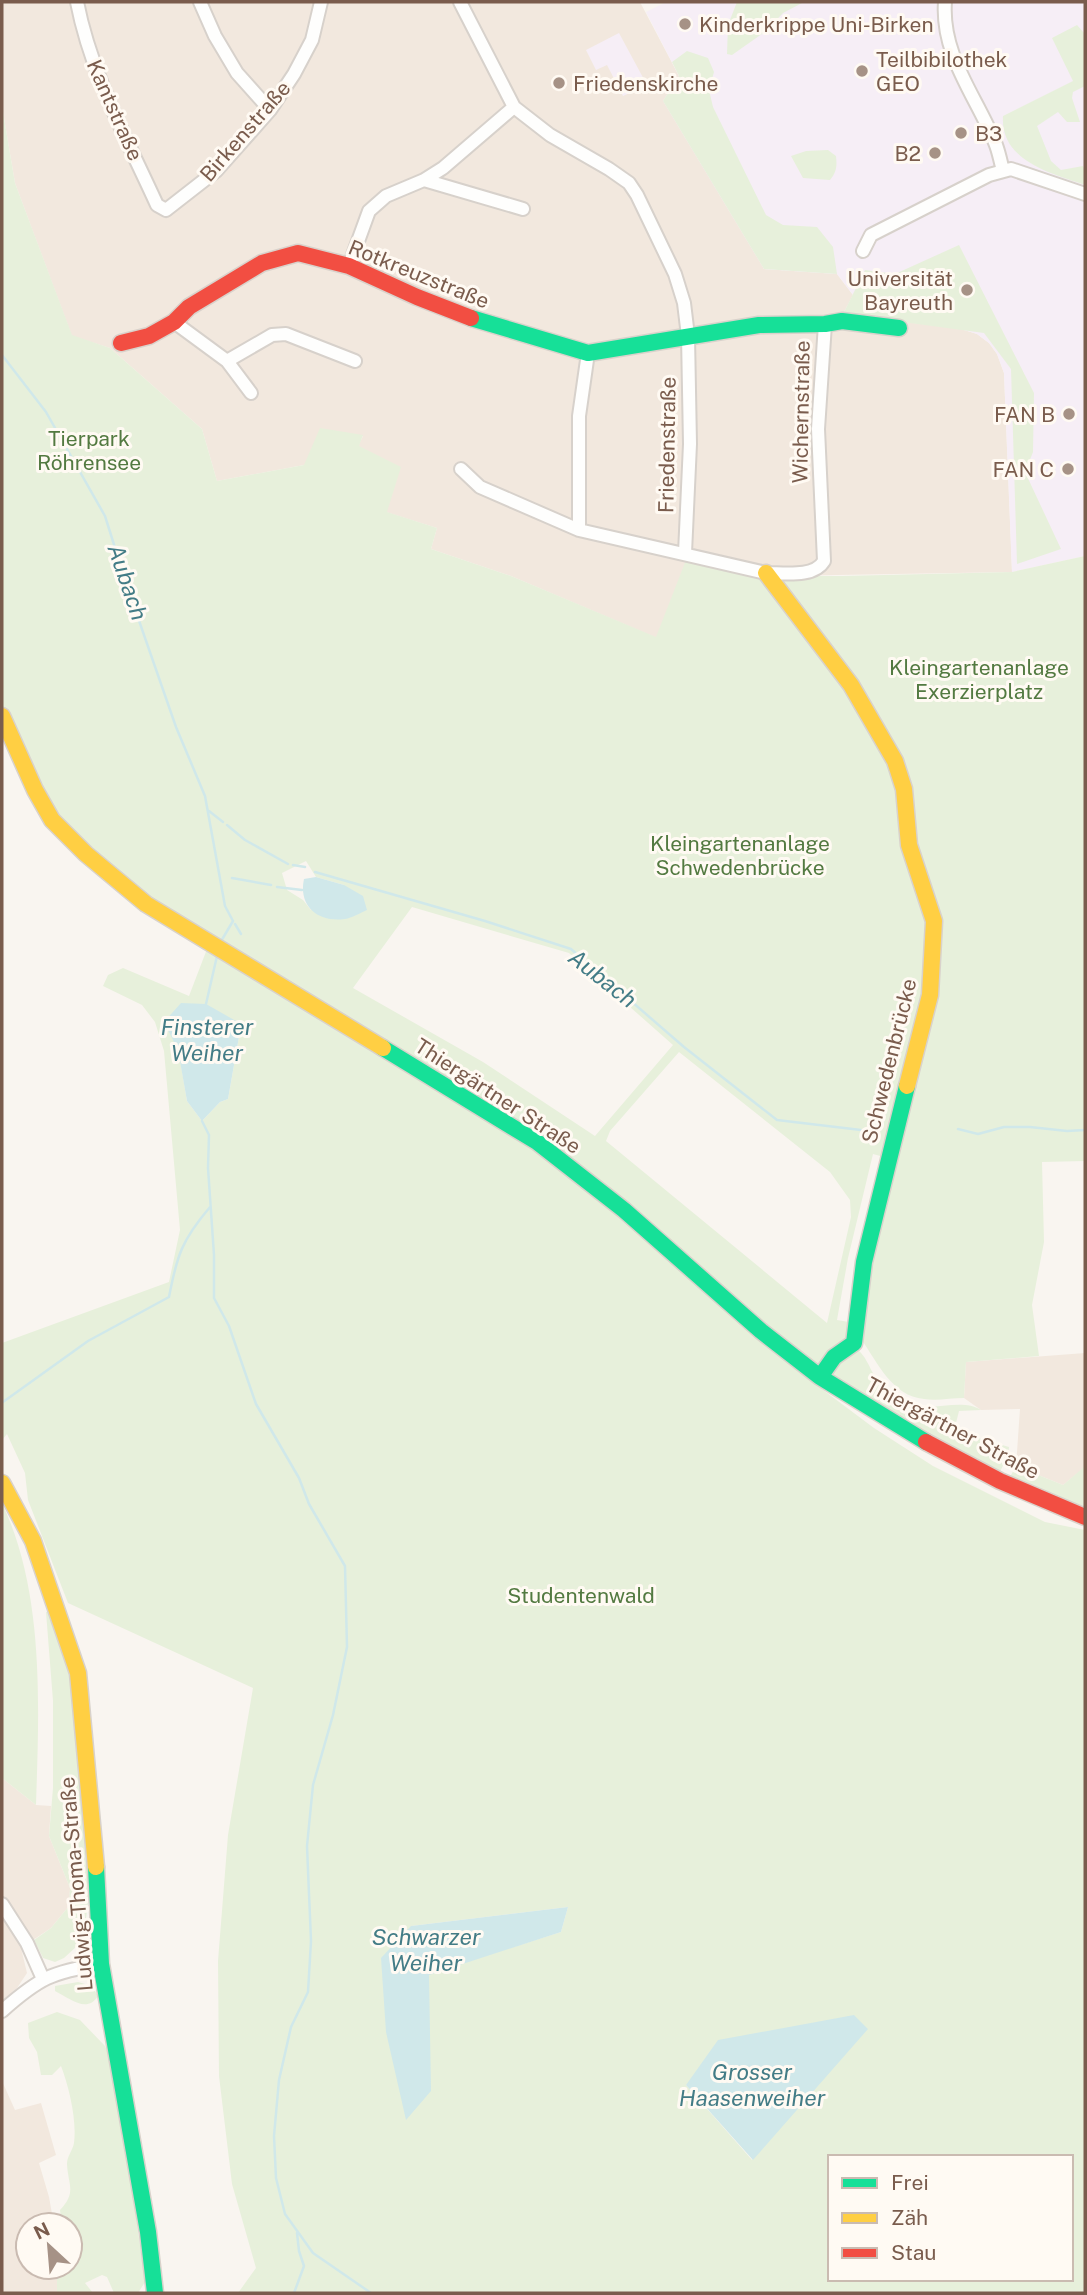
<svg xmlns="http://www.w3.org/2000/svg" width="1087" height="2295" font-family="'Public Sans',sans-serif">
	<style>
		.residential { fill: #f2e8de }
		.education { fill: #f6eef6 }
		.green { fill: #e7f0db; fill-rule: evenodd }
		.water { fill: #d0e8ea }
		.lines { fill: none; stroke-linecap: round; stroke-linejoin: round }
		.stream { stroke: #d0e8ea; stroke-width: 2.5 }
		.street-casing { stroke: #d7d1cb; stroke-width: 16 }
		.fast-casing { stroke: #d9d2cb; stroke-width: 19 }
		.slow-casing { stroke: #d9d2cb; stroke-width: 19 }
		.jam-casing { stroke: #d9d2cb; stroke-width: 19 }
		.street { stroke: #fefefd; stroke-width: 12 }
		.fast { stroke: #16e098; stroke-width: 16 }
		.slow { stroke: #ffcf43; stroke-width: 16 }
		.jam { stroke: #f24e42; stroke-width: 16 }
		.poi-dot { fill: #a69286; stroke: #fffaf3; stroke-width: 2.5 }
		.labels { text-anchor: middle; dominant-baseline: central; stroke-width: 6; stroke-linejoin: round; paint-order: stroke }
		.poi-label { font-size: 21px; fill: #7a5c4d; stroke: #fffaf3; text-anchor: start }
		.street-label { font-size: 21px; fill: #7a5c4d; stroke: #fffaf3 }
		.park-label { font-size: 21px; fill: #537a41; stroke: #fffaf3 }
		.water-label { font-size: 23px; font-style: italic; fill: #437c86; stroke: #fffaf3 }
	</style>
	<rect width="100%" height="100%" fill="#f9f5f0"/>
	<path class="residential" d="M 2,2 L 640,2 L 679,76 L 764,269 L 837,274 L 853,295 L 843,314 L 961,329 L 977,334 L 989,343 L 997,354 L 1004,373 L 1012,572 L 778,576 L 657,638 L 511,576 L 431,549 L 437,528 L 386,512 L 358,446 L 363,436 L 304,465 L 217,481 L 202,429 L 110,348 L 72,336 L 15,183 L 2,106 Z
		M 1085,1353 L 1085,1461 L 1084,1468 L 1063,1485 L 1016,1466 L 1020,1409 L 981,1410 L 964,1398 L 966,1362 Z
		M 2,1778 L 36,1805 L 51,1806 L 49,1836 L 70,1888 L 69,1906 L 51,1928 L 21,1948 L 27,1973 L 17,1988 L 2,2001 Z
		M 2,2081 L 15,2110 L 41,2103 L 56,2155 L 39,2163 L 49,2197 L 54,2225 L 28,2225 L 28,2267 L 57,2267 L 57,2293 L 2,2293 Z"/>
	<path class="education" d="M 666,2 L 1085,2 L 1085,556 L 1012,572 L 1004,373 L 997,354 L 989,343 L 977,334 L 961,329 L 843,314 L 853,295 L 837,274 L 764,269 L 663,101 L 679,76 L 646,12 Z
		M 619,33 L 647,85 L 623,96 L 607,65 L 596,70 L 586,50 Z"/>
	<path class="green" d="M 737,2 L 804,2 L 783,13 L 766,31 L 732,55 L 727,54 L 728,25 Z
		M 1077,25 L 1085,34 L 1085,86 L 1073,92 L 1072,98 L 1080,122 L 1067,122 L 1058,112 L 1037,126 L 1051,161 L 1061,170 L 1083,166 L 1085,170 L 1085,185 C 1052,174 1000,161 1003,116 L 1073,81 L 1052,38 Z
		M 687,51 L 708,58 L 714,72 L 709,90 L 713,107 L 766,215 L 783,225 L 817,227 L 833,247 L 837,274 L 764,269 L 663,101 L 679,76 L 672,62 Z
		M 2,106 L 15,183 L 72,335 L 110,348 L 202,429 L 217,481 L 304,465 L 320,428 L 363,435 L 359,446 L 401,467 L 387,512 L 437,528 L 431,549 L 511,576 L 656,637 L 686,560 L 779,576 L 842,576 L 1012,572 L 1085,556 L 1085,1161 L 1042,1162 L 1044,1242 L 1032,1305 L 1039,1356 L 966,1362 L 964,1398 C 951,1398 937,1401 924,1399 C 892,1396 878,1363 861,1339 L 859,1332 L 884,1157 L 873,1154 L 848,1258 L 837,1320 L 849,1322 L 848,1337 L 838,1345 C 843,1346 850,1346 854,1348 C 866,1353 869,1369 877,1379 C 885,1389 894,1396 906,1403 C 930,1414 960,1397 981,1410 L 959,1411 L 954,1431 L 1009,1447 L 1008,1455 L 999,1474 L 925,1434 L 815,1366 L 583,1170 L 196,932 L 97,857 L 56,814 L 2,707 ZM 306,861 L 316,877 L 344,885 L 311,910 L 303,900 L 287,890 L 282,873 ZM 412,907 L 569,953 L 673,1045 L 595,1136 L 483,1062 L 353,988 ZM 679,1052 L 830,1172 L 850,1200 L 851,1217 L 827,1323 L 606,1141 L 610,1131 Z
		M 828,150 L 836,156 C 837,165 837,172 830,180 L 803,178 L 791,156 L 806,151 Z
		M 959,245 L 1034,393 L 1033,452 L 1025,472 L 1061,549 L 1017,564 L 1011,369 L 984,333 L 843,314 L 865,270 L 895,274 Z
		M 207,949 L 489,1117 L 576,1181 L 807,1378 L 874,1428 L 933,1466 L 1045,1522 L 1085,1530 L 1085,2293 L 238,2293 L 256,2268 L 232,2184 L 219,2076 L 218,1961 L 228,1835 L 253,1688 L 68,1603 L 28,1500 L 25,1473 L 7,1434 L 2,1440 L 2,1343 L 169,1282 L 180,1230 L 164,1051 L 155,1022 L 142,1005 L 103,986 L 108,975 L 123,968 L 189,996 ZM 240,1031 L 228,1099 L 220,1102 L 202,1121 L 187,1101 L 178,1048 ZM 568,1907 L 561,1932 L 428,1974 L 411,1926 ZM 854,2016 L 867,2029 L 752,2160 L 686,2085 ZM 830,2157 L 1071,2157 L 1071,2279 L 830,2279 Z
		M 1085,1461 L 1085,1507 L 1010,1477 L 1016,1466 L 1063,1485 L 1083,1468 Z
		M 2,1503 C 45,1594 39,1707 36,1805 L 2,1778 Z
		M 51,1610 L 56,1611 L 70,1676 L 90,1887 L 84,1934 L 76,1947 L 64,1958 L 55,1962 L 43,1958 L 34,1940 L 51,1928 L 69,1906 L 70,1888 L 49,1836 L 53,1788 L 53,1701 L 46,1612 Z
		M 78,1982 L 92,1986 L 98,1996 C 87,2014 69,1998 55,1991 L 55,1986 Z
		M 57,2012 L 80,2020 L 105,2046 L 111,2059 L 122,2114 L 145,2282 L 138,2293 L 114,2293 L 107,2277 L 102,2275 L 85,2283 L 93,2293 L 57,2293 L 57,2267 L 70,2267 L 70,2225 L 62,2225 L 60,2210 C 77,2192 68,2185 67,2164 C 67,2156 73,2150 74,2143 C 77,2120 69,2087 61,2066 L 52,2075 L 41,2075 L 37,2052 L 29,2038 L 28,2023 Z"/>
	<path class="water" d="M 316,877 L 344,885 L 363,896 L 367,910 C 360,913 352,918 345,919 C 318,923 298,906 304,879 Z
		M 181,1003 L 206,1004 L 236,1021 L 240,1031 L 228,1099 L 220,1102 L 202,1121 L 187,1101 L 178,1050 L 164,1022 Z
		M 568,1907 L 561,1932 L 429,1975 L 431,2091 L 406,2120 L 386,2032 L 381,1958 L 411,1926 Z
		M 854,2015 L 868,2029 L 753,2160 L 686,2085 L 718,2040 Z"/>
	<g class="lines">
		<path class="stream" d="M 2,355 L 46,412 L 105,516 L 128,589 L 176,727 L 205,796 L 225,906 L 233,921 L 220,943
			M 209,811 L 223,822
			M 227,825 L 245,840 L 288,864
			M 293,865 L 305,867
			M 315,872 L 485,921 L 571,949 L 684,1047 L 777,1120 L 861,1130
			M 232,878 L 271,885
			M 277,887 L 302,890
			M 235,924 L 241,934
			M 206,1004 L 217,956
			M 202,1121 L 209,1135 L 208,1168 L 214,1255 L 214,1298 L 229,1326 L 256,1404 L 299,1478 L 309,1504 L 345,1566 L 347,1647 L 333,1715 L 313,1785 L 307,1846 L 311,1941 L 308,1992 L 291,2027 L 279,2080 L 274,2136 L 276,2178 L 285,2214 L 313,2253 L 371,2293
			M 958,1129 L 978,1134 L 1004,1127 L 1030,1127 L 1067,1131 L 1085,1130
			M 3,1402 L 88,1341 L 169,1297 C 177,1255 182,1240 210,1207
			M 294,2293 L 304,2266 L 299,2251 L 297,2233"/>
		<defs>
			<path id="street" d="M 77,2 C 91,74 127,139 157,205 L 166,210 L 216,171 L 270,110 L 294,74 L 312,40 L 321,2
				M 200,2 L 215,36 L 237,73 L 270,110
				M 460,2 L 514,107 L 550,135 L 609,169 L 629,183 L 637,195 L 675,274 L 684,303 L 688,336 L 690,444 L 685,553
				M 945,2 C 941,56 977,97 996,145 C 999,153 1001,163 1003,171
				M 424,180 L 523,209
				M 863,251 L 871,235 L 989,175 L 1011,169 L 1085,194
				M 349,266 L 369,211 L 386,196 L 424,180 L 443,168 L 514,107
				M 174,322 L 227,361 L 251,393
				M 227,361 L 272,335 L 286,334 L 355,361
				M 461,469 L 480,487 L 579,530 L 766,573 C 784,573 814,578 824,561 L 818,429 L 825,324
				M 579,530 L 579,416 L 588,353
				M 2,1904 L 27,1943 L 43,1979
				M 2,2011 C 39,1978 52,1972 101,1964"/>
			<path id="fast" d="M 471,318 L 588,353 L 759,325 L 825,324 L 842,321 L 899,328
				M 383,1048 L 537,1142 L 624,1210 L 761,1331 L 820,1377 L 926,1442
				M 820,1377 L 834,1357 L 854,1343 L 864,1262 L 907,1086
				M 96,1867 L 101,1964 L 148,2232 L 155,2293"/>
			<path id="slow" d="M 766,573 L 851,685 L 895,761 L 904,789 L 909,845 L 934,921 L 930,995 L 907,1086
				M 2,716 L 35,790 L 52,820 L 86,854 L 146,904 L 383,1048
				M 2,1483 L 33,1541 L 78,1673 L 96,1867"/>
			<path id="jam" d="M 121,343 L 149,336 L 174,322 L 189,307 L 262,263 L 298,253 L 349,266 L 417,297 L 471,318
				M 926,1442 L 1000,1481 L 1085,1517"/>
		</defs>
		<use href="#street" class="street-casing"/>
		<use href="#fast" class="fast-casing"/>
		<use href="#slow" class="slow-casing"/>
		<use href="#jam" class="jam-casing"/>
		<use href="#street" class="street"/>
		<use href="#fast" class="fast"/>
		<use href="#slow" class="slow"/>
		<use href="#jam" class="jam"/>
	</g>
	<g class="poi-dot">
		<circle cx="685" cy="24" r="7"/>
		<circle cx="862" cy="71" r="7"/>
		<circle cx="559" cy="83" r="7"/>
		<circle cx="961" cy="133" r="7"/>
		<circle cx="935" cy="153" r="7"/>
		<circle cx="967" cy="290" r="7"/>
		<circle cx="1069" cy="414" r="7"/>
		<circle cx="1068" cy="469" r="7"/>
	</g>
	<g class="labels">
		<g class="poi-label">
			<text x="699" y="24">Kinderkrippe Uni-Birken</text>
			<text x="876" y="59">Teilbibilothek<tspan x="876" dy="24">GEO</tspan></text>
			<text x="573" y="83">Friedenskirche</text>
			<text x="975" y="133">B3</text>
			<text x="921" y="153" text-anchor="end">B2</text>
			<text x="953" y="278" text-anchor="end">Universität<tspan x="953" dy="24">Bayreuth</tspan></text>
			<text x="1055" y="414" text-anchor="end">FAN B</text>
			<text x="1054" y="469" text-anchor="end">FAN C</text>
		</g>
		<g class="street-label">
			<text transform="translate(115 110) rotate(66)">Kantstraße</text>
			<text transform="translate(245 131) rotate(-49)">Birkenstraße</text>
			<text transform="translate(419 274) rotate(22)">Rotkreuzstraße</text>
			<text transform="translate(801 412) rotate(-89)">Wichernstraße</text>
			<text transform="translate(667 445) rotate(-89)">Friedenstraße</text>
			<text transform="translate(889 1061) rotate(-76)">Schwedenbrücke</text>
			<text transform="translate(498 1096) rotate(33)">Thiergärtner Straße</text>
			<text transform="translate(953 1428) rotate(28)">Thiergärtner Straße</text>
			<text transform="translate(76 1884) rotate(-95)">Ludwig-Thoma-Straße</text>
		</g>
		<g class="park-label">
			<text x="89" y="438">Tierpark<tspan x="89" dy="24">Röhrensee</tspan></text>
			<text x="979" y="667">Kleingartenanlage<tspan x="979" dy="24">Exerzierplatz</tspan></text>
			<text x="740" y="843">Kleingartenanlage<tspan x="740" dy="24">Schwedenbrücke</tspan></text>
			<text x="581" y="1595">Studentenwald</text>
		</g>
		<g class="water-label">
			<text transform="translate(128 582) rotate(71)">Aubach</text>
			<text transform="translate(603 978) rotate(38)">Aubach</text>
			<text x="207" y="1026">Finsterer<tspan x="207" dy="26">Weiher</tspan></text>
			<text x="426" y="1936">Schwarzer<tspan x="426" dy="26">Weiher</tspan></text>
			<text x="752" y="2071">Grosser<tspan x="752" dy="26">Haasenweiher</tspan></text>
		</g>
	</g>
	<rect width="1087" height="2295" fill="none" stroke="#7a5c4d" stroke-width="7"/>
	<rect x="828" y="2155" width="245" height="126" fill="#fffaf3" stroke="#cabbb1" stroke-width="2"/>
	<rect x="842" y="2178" width="35" height="10" fill="#16e098" stroke="#cabbb1" stroke-width="2"/>
	<text x="891" y="2190" font-size="21" fill="#7a5c4d">Frei</text>
	<rect x="842" y="2213" width="35" height="10" fill="#ffcf43" stroke="#cabbb1" stroke-width="2"/>
	<text x="891" y="2225" font-size="21" fill="#7a5c4d">Zäh</text>
	<rect x="842" y="2248" width="35" height="10" fill="#f24e42" stroke="#cabbb1" stroke-width="2"/>
	<text x="891" y="2260" font-size="21" fill="#7a5c4d">Stau</text>
	<g transform="translate(49 2246) rotate(334)"><circle r="33" fill="#fffaf3" stroke="#cabbb1" stroke-width="2"/>
	<path d="M0-5L12 26L0 18L-12 26Z" fill="#a69286"/>
	<text y="-10" font-size="19" font-weight="bold" text-anchor="middle" fill="#7a5c4d">N</text>
	</g>
</svg>
